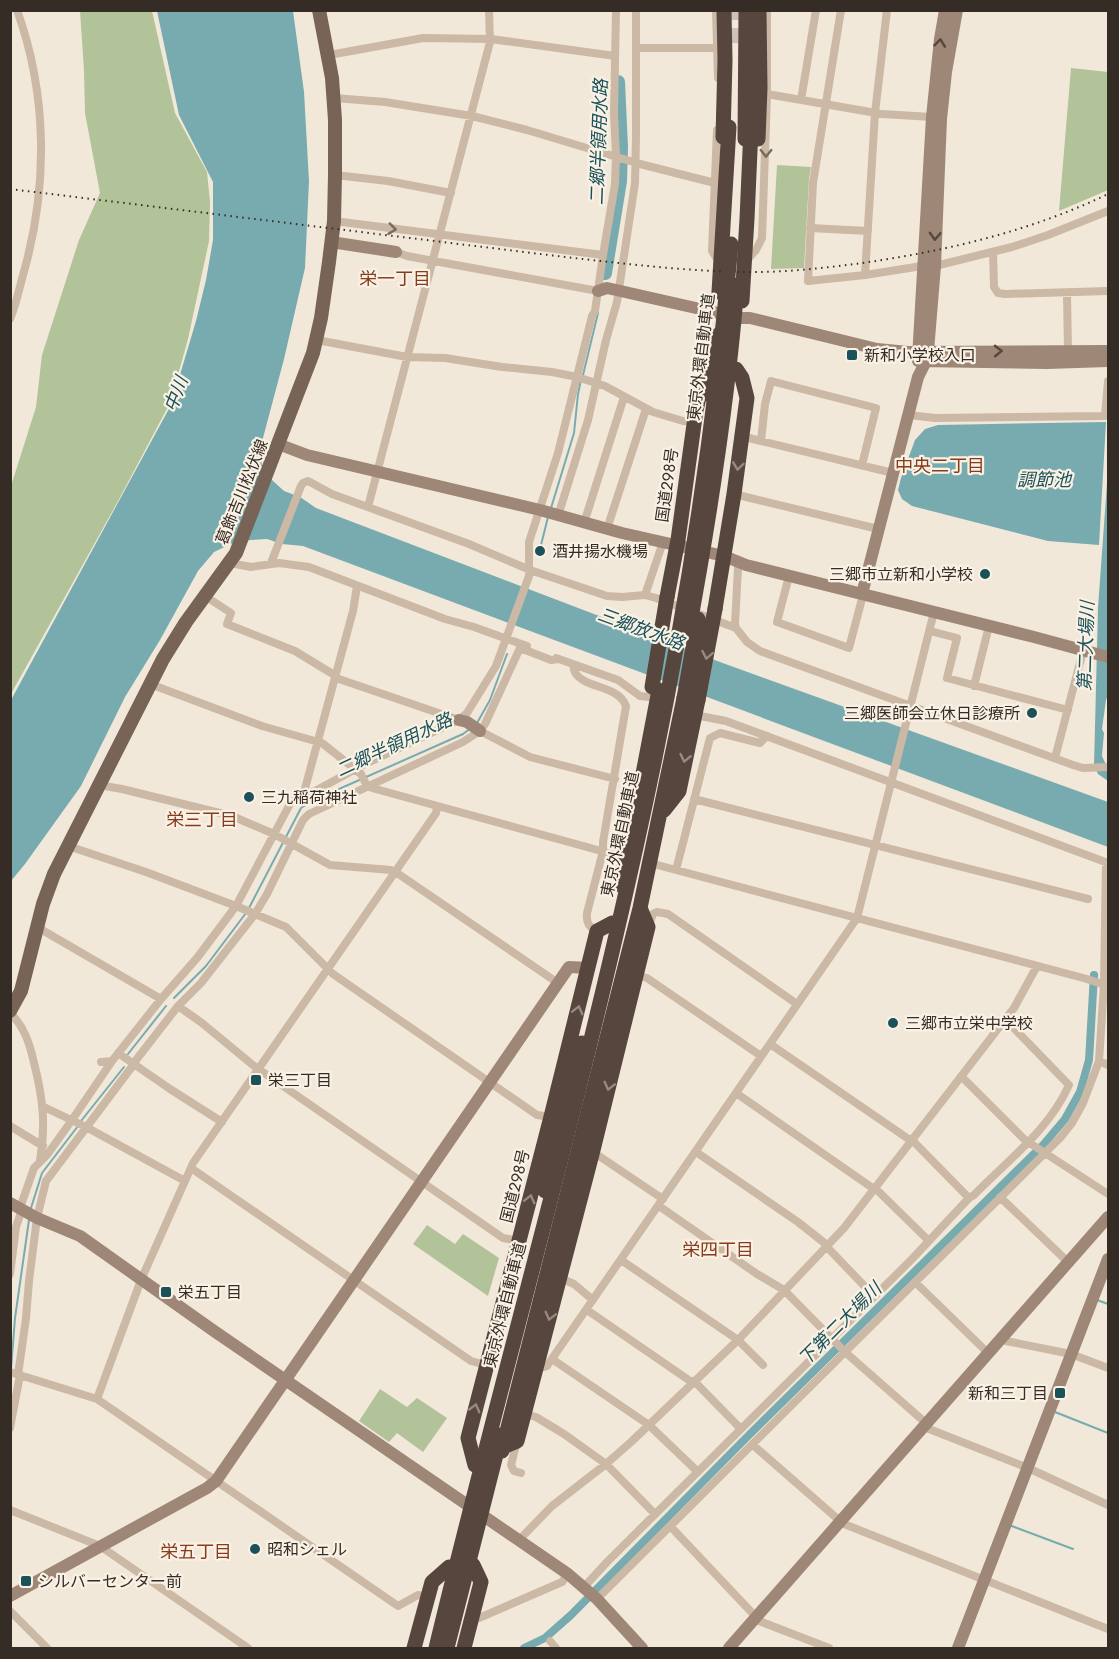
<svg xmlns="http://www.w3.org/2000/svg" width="1119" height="1659" font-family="Jost,'Noto Sans JP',sans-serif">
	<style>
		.green { fill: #b2c299 }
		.water { fill: #77abb0 }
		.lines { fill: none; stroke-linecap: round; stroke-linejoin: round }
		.stream { stroke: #77abb0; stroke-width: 2 }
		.canal { stroke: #77abb0; stroke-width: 8 }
		.river { stroke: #77abb0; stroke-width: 14 }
		.highway-tunnel { stroke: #ccc2b5; stroke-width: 15; stroke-dasharray: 15 8; stroke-linecap: butt }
		.street { stroke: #cbb8a5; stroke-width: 8 }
		.secondary { stroke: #9e8776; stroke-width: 12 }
		.primary { stroke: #786457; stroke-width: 14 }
		.highway { stroke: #57463d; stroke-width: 15 }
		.rail { stroke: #362c26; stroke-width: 2; stroke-dasharray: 1.5 4.5; stroke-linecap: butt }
		.highway-bridge { stroke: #57463d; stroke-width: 15 }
		.oneway { stroke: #55473e }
		.oneway2 { stroke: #796b5f }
		.oneway3 { stroke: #988a80 }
		.poi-dot { fill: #1b5159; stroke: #faf1e5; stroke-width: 2 }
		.labels { text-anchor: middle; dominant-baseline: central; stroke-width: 4.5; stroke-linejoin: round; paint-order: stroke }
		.poi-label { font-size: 16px; fill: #362c26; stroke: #faf1e5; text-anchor: start }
		.street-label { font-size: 16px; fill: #362c26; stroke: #faf1e5 }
		.water-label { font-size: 18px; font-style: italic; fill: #1b5159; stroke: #faf1e5 }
		.neighbourhood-label { font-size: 18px; fill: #873c1d; stroke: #faf1e5 }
	</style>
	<rect width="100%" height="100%" fill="#f2e8d9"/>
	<path class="green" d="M 80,11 L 152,11 L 175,113 L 207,172 L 210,202 L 209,241 L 188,339 L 170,403 L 117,503 L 11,694 L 11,486 L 36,407 L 42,355 L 79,240 L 100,193 L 85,113 L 84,70 Z
		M 1071,68 L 1108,72 L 1108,190 L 1059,211 Z
		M 777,165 L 811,167 L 809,179 L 804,268 L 771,269 Z
		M 427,1225 L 455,1244 L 463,1234 L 499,1258 L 488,1296 L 413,1244 Z
		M 380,1389 L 407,1407 L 417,1398 L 447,1418 L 423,1452 L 397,1433 L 389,1442 L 359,1421 Z"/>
	<path class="water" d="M 157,11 L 293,11 L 304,92 L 309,181 L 305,268 L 284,359 L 259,453 L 262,465 L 272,480 L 284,491 L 300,497 L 316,508 L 720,662 L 1108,802 L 1108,847 L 303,546 L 282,544 L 267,539 L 237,541 L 214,552 L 198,571 L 160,640 L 125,697 L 81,786 L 25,864 L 11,881 L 11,700 L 171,405 L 196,321 L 206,280 L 213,240 L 213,182 L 179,115 Z
		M 1106,422 L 1099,545 L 1048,541 L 912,506 L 902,499 L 898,490 L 901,478 L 915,440 L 925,429 L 938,425 Z
		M 1108,469 L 1108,696 L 1106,700 L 1102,729 L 1104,733 L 1102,756 L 1108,769 L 1108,781 L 1098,774 L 1094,766 L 1098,608 Z"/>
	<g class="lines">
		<path class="stream" d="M 583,375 L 598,313
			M 551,508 L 574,433 L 578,394 L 581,380
			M 541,545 L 548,517
			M 477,723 L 490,700 L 507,654
			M 249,908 L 301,808 L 312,801 L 463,734 L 471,728
			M 174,998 L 206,966 L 246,913
			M 128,1054 L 166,1006
			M 81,1121 L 124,1067
			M 31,1208 L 42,1173 L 78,1126
			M 1097,1300 L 1108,1304
			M 11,1369 L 15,1318 L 29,1220
			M 1055,1412 L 1108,1433
			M 1009,1525 L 1073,1549"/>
		<path class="canal" d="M 524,1648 L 545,1638 L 571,1615 L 748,1436 L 1044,1144 L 1065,1119 L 1080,1092 L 1089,1060 L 1094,975"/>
		<path class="river" d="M 605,273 L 620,181 L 621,147 L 618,82"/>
		<path class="highway-tunnel" d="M 731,43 L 732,10"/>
		<path class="street" d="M 716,10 L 718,78
			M 841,10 L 813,183 L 808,281 L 865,275 L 922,266
			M 636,48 L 717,48
			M 329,55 L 423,38 L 491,39 L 615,56
			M 767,94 L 882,114 L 932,117
			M 334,98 L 385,102 L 472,116 L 527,130 L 640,164 L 715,183
			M 801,100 L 816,10
			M 717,130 L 712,251 L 719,262
			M 335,175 L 388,181 L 451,193
			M 334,221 L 603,255
			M 810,228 L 868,231
			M 396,252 L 407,256 L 598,291
			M 993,252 L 994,287 L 998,293 L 1005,294 L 1108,291
			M 747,260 L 756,250 L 762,238 L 767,94 L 767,10
			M 935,266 L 1012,247 L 1048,235 L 1108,211
			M 865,275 L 875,113 L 887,10
			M 1067,293 L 1068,352
			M 10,319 C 16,305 19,290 23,275 C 48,189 48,96 17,10
			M 317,340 L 407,357 L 445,358 L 502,367 L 552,372 L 577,377 L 605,386 L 653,412 L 683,421 L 695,422
			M 909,415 L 935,418 L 1105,416 L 1108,381
			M 742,439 L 749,438 L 761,441 L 893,473
			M 761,441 L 765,404 L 771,381 L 876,408 L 862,465
			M 734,494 L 878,529
			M 368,507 L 490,42 L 489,10
			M 558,516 L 588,420 L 606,340 L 617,302 L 635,183 L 636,136 L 636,10
			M 584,523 L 624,397
			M 607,529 L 646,409
			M 231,561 L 235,564 L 251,567 L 279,563 L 309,567 L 445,619 L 474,627 L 527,646
			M 271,563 L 301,486 L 303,483 L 308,481 L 332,494 L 469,544 L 530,570 L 607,596 L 622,597 L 645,595 L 656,598 L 736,628 L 747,642 L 760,651 L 1073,765 L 1083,768 L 1108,767
			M 789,576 L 777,622 L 849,648 L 863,595
			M 645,595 L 663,542
			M 205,596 L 231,613 L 227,624 L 295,651 L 336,676
			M 736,628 L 735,624 L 738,568 L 739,562
			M 930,631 L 957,638 L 947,678 L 1068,710
			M 556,658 L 618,680 L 640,696 L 649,697
			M 573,665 C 574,668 574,672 576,674 C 587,689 618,685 626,706 L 603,842 L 603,851 L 587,913 C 586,923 589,927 597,931
			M 336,678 L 459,720
			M 150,684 L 262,726 L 322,743 L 361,774 L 366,784 L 372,788 L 627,858
			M 974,686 L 989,626
			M 695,715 L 726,721 L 1108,863
			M 480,731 L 530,757 L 615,779
			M 1055,758 L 1083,651
			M 99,785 L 122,789 L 232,816 L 274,834 L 330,865 L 391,870 L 397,873 L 558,983
			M 303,796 L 353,611 L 357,586
			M 694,799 L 1088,899
			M 68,846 L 146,872 L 236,906 L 286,927 L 333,974 L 537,1115 L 551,1117
			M 646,862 L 1087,979 L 1108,986
			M 676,870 L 710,738 L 720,733 L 760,743 L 767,736
			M 37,927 L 161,999
			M 648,927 L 653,914 L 657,912 L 668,914 L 797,1004
			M 636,975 L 647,978 L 761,1056
			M 178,1006 L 202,1023 L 254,1066 L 503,1238 L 519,1241
			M 10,1013 C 25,1027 30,1045 34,1063 C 43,1098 46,1125 40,1161
			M 770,1044 L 910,1140
			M 118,1053 L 170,1089 L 222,1122
			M 1099,1061 L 1108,1065
			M 101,1062 L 112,1061 L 161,999 L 197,958 L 236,906 L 291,802 L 317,790 L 363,765 L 459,720 L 467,713 L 496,666 L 529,576 L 529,542 L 558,453 L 592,316 L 595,311 L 603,255 L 615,184 L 616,156 L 614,113 L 616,10
			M 133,1064 L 178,1006 L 201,983 L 255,914 L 267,894 L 303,820 L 309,814 L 463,742 L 480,731 L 485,724 L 520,648 L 551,660 L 559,659
			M 961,1076 L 1025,1140 L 1108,1194
			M 736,1093 L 874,1189
			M 44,1107 L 86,1127 L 185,1181
			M 10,1126 L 43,1146
			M 911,1139 L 969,1198
			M 696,1152 L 798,1222 L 827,1245
			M 592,1154 L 599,1156 L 663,1199
			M 191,1168 L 471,1361 L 486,1365
			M 875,1188 L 929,1241
			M 1000,1197 L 1068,1262
			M 659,1206 L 757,1274 L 784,1290 L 845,1352 L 927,1424
			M 20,1208 L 34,1168 L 47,1155 L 72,1120 L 112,1061
			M 826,1246 L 874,1296
			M 621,1260 L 738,1340 L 763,1365
			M 10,1274 L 16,1227 L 22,1209
			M 560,1278 L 574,1284 L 593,1300
			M 915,1282 L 988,1353
			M 587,1310 L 693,1383
			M 1002,1339 L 1006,1341 L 1071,1354 L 1108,1368
			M 552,1359 L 649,1425 L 698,1472
			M 538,1365 L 543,1367 L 547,1366 L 857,918 L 934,612
			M 10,1372 L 97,1399 L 141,1280 L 193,1163 L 436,813 L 437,807
			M 18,1375 L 26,1318 L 29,1281 L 37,1218 L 46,1181 L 134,1064
			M 694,1381 L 741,1429
			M 97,1399 L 398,1606 L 418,1595 L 428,1597
			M 525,1414 L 536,1417 L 564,1434 L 606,1464 L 655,1514
			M 924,1427 L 1028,1468 L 1108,1505
			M 10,1428 L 20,1375
			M 517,1441 L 511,1465 L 514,1471 L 521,1473
			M 753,1445 L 840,1521
			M 10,1510 L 100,1546 L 248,1648
			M 839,1522 L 1108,1629
			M 671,1527 L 756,1617
			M 518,1541 L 552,1506 L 606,1464 L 631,1442 L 738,1340 L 844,1228 L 1014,1008 L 1037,966
			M 584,1587 L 607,1562 L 912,1259 L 969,1198 L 974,1195 C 1008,1160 1049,1130 1069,1085 L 1005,1019
			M 597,1599 L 1060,1138 L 1072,1123 L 1083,1103 L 1099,1061 L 1104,985 L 1106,862
			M 10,1611 L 47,1648
			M 472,1616 L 479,1618 L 562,1582 L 568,1574
			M 754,1619 L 829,1648
			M 550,1641 L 556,1648"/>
		<path class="secondary" d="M 331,242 L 396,252
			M 598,291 L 607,288 L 625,292 L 740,318 L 750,318 L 877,349 L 908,352 L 1108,351
			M 918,358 L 932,117 L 940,39 L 945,10
			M 918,361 L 1047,363 L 1108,361
			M 278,444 L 307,455 L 540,510 L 622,533 L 724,556 L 746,565 L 1034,637 L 1108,657
			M 862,594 L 918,377 L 926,361 L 928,351 L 935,266 L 941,119 L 946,72 L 957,10
			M 459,720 L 467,722 L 480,731
			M 10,1203 L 37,1218 L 80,1236 L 214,1331 L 568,1574 L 597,1599 L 642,1648
			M 10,1596 L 207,1488 L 216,1481 L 569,967 L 589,968
			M 729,1648 L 1108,1217
			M 958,1648 L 1108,1259"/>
		<path class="primary" d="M 10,1011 L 21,991 L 43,904 L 54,874 L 163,659 L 186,622 L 236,553 L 313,353 L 321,318 L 329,262 L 334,221 L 335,175 L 335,120 L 332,78 L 319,10"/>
		<path class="highway" d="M 723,137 L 725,60 L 724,10
			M 745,139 L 746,10
			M 758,139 L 760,88 L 759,10
			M 719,292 L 729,127
			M 742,301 L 747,219 L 751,128
			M 707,394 L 715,336
			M 667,597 L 678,540 L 696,410 L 703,381
			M 715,609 L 734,494 L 747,398 L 742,378 L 736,369
			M 664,810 L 679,791 L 698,700
			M 620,885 L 634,821 L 659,690
			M 545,1191 L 582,1043
			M 503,1447 L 517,1441 L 592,1154 L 648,927 L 640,908
			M 502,1451 L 640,908 L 684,698
			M 475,1465 L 468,1438 L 551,1117 L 597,931 L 612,923
			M 414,1648 L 432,1582 L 449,1567
			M 464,1648 L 481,1582 L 473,1565"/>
		<path class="rail" d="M 10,189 L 565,257 C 628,264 691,272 755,272 C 789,272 822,268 855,264 C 942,252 1029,232 1108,194"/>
		<path class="highway-bridge" d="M 689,629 C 710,515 728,401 737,285
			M 652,687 L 667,597
			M 684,698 L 698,619
			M 698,700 L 715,609
			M 436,1648 C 503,1370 583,1095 643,815 C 684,626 714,436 731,244
			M 447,1648 L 501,1435"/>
	</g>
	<defs><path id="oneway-chevron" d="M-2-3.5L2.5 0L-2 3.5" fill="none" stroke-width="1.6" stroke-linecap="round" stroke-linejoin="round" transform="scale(1.5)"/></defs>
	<g class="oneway">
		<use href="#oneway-chevron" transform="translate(940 43) rotate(-83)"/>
		<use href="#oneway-chevron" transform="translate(935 236) rotate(92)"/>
		<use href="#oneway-chevron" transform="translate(998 351) rotate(-1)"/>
	</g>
	<g class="oneway2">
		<use href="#oneway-chevron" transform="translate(766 153) rotate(91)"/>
		<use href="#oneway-chevron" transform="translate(392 229) rotate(7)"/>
	</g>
	<g class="oneway3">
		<use href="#oneway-chevron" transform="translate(738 466) rotate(98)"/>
		<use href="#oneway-chevron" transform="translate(707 655) rotate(101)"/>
		<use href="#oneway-chevron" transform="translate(685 758) rotate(102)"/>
		<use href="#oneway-chevron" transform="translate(578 1010) rotate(-76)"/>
		<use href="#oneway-chevron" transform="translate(609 1086) rotate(104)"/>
		<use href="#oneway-chevron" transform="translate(530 1199) rotate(-76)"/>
		<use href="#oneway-chevron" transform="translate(550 1316) rotate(104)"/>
		<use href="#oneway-chevron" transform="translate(475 1408) rotate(-75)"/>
	</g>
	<g class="poi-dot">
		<rect x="846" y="349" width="12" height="12" rx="3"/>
		<circle cx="540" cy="551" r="6"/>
		<circle cx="985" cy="574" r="6"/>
		<circle cx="1032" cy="713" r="6"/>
		<circle cx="249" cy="797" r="6"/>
		<circle cx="893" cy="1023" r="6"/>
		<rect x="250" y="1074" width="12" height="12" rx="3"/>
		<rect x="160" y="1286" width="12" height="12" rx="3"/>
		<rect x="1054" y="1387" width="12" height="12" rx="3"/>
		<circle cx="255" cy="1549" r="6"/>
		<rect x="20" y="1575" width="12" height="12" rx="3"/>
	</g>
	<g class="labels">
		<g class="poi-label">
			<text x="864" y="355">新和小学校入口</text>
			<text x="552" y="551">酒井揚水機場</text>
			<text x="973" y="574" text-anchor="end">三郷市立新和小学校</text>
			<text x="1020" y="713" text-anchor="end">三郷医師会立休日診療所</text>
			<text x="261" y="797">三九稲荷神社</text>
			<text x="905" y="1023">三郷市立栄中学校</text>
			<text x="268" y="1080">栄三丁目</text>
			<text x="178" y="1292">栄五丁目</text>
			<text x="1048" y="1393" text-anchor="end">新和三丁目</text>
			<text x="267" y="1549">昭和シェル</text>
			<text x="38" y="1581">シルバーセンター前</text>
		</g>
		<g class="street-label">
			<text transform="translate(701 357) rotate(-83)">東京外環自動車道</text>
			<text transform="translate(667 485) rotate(-82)">国道298号</text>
			<text transform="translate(242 492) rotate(-68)">葛飾吉川松伏線</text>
			<text transform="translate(620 834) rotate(-78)">東京外環自動車道</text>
			<text transform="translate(515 1186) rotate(-76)">国道298号</text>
			<text transform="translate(505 1305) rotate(-76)">東京外環自動車道</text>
		</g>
		<g class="water-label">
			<text transform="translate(599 142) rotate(-88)">二郷半領用水路</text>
			<text transform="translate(176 394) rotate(-69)">中川</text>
			<text x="1044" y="480">調節池</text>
			<text transform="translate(641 629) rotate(20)">三郷放水路</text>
			<text transform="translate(1086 646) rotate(-88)">第二大場川</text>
			<text transform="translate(394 745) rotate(-25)">二郷半領用水路</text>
			<text transform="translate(840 1324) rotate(-45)">下第二大場川</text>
		</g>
		<g class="neighbourhood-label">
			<text x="395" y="279">栄一丁目</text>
			<text x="940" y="466">中央二丁目</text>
			<text x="202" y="820">栄三丁目</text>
			<text x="718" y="1250">栄四丁目</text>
			<text x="196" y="1552">栄五丁目</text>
		</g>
	</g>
	<rect width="1119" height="1659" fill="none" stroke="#362c26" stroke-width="24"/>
</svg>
